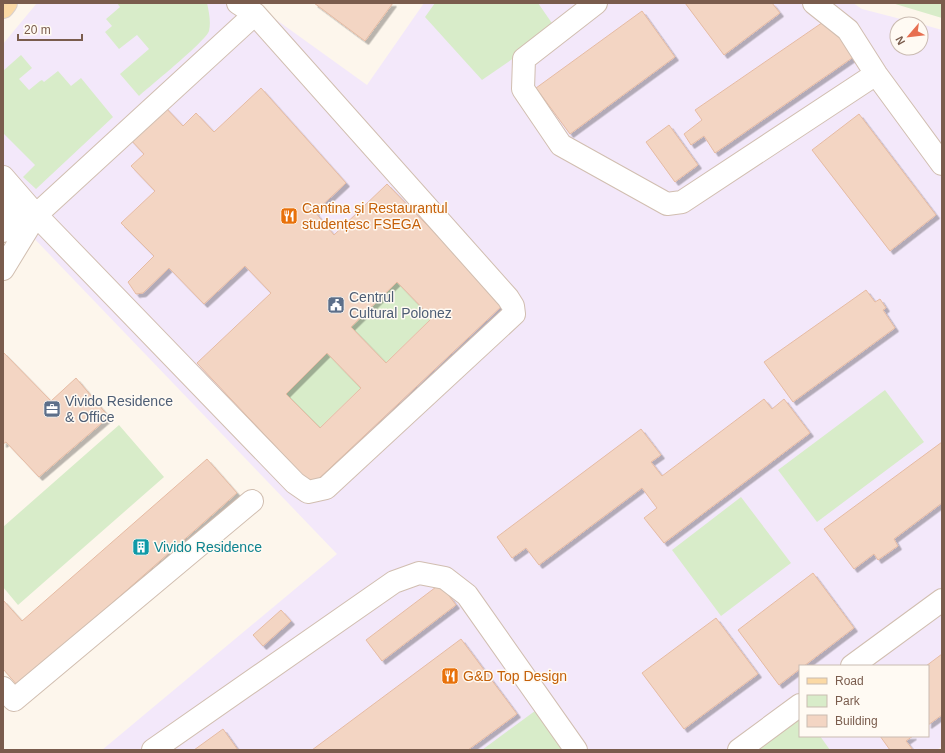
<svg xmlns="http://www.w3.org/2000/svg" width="945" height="753" font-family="Arial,sans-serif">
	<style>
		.education { fill: #f3e8fa; fill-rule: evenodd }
		.green { fill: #d8ecc9 }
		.building { fill: #f3d5c3; stroke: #e6bba3; fill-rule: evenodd; filter: url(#shadow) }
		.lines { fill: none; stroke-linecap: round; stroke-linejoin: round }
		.minor-casing { stroke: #d1beb0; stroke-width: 24 }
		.major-casing { stroke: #dad1cd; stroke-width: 24 }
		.minor { stroke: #fff; stroke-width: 22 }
		.major { stroke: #fbd9a5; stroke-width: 22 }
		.labels { text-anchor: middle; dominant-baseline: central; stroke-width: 3; stroke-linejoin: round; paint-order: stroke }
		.food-label { font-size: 14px; fill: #c56008; stroke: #fffaf3; text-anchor: start }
		.service-label { font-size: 14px; fill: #4e5e75; stroke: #fffaf3; text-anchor: start }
		.culture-label { font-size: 14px; fill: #0d838f; stroke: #fffaf3; text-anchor: start }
	</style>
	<defs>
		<filter id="shadow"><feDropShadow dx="3.5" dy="3.5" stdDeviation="0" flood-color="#0004"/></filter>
	</defs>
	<rect width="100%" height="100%" fill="#fdf6ec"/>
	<path class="education" d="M 37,3 L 253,3 L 367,85 L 424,3 L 853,3 L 862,9 L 920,24 L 897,24 L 897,48 L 921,48 L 921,24 L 942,30 L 942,746 L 937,750 L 102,750 L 337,554 L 3,206 L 3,44 ZM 800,666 L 928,666 L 928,736 L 800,736 Z"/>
	<path class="green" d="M 117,3 L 207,3 C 209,12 211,22 209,31 C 206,41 150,86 139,96 L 120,74 L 149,49 L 137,35 L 119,49 L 105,32 L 112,26 L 106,19 L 120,7 Z
		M 435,3 L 538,3 L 556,29 L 482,80 L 425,17 Z
		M 892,3 L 942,3 L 942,18 Z
		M 21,55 L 32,68 L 19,79 L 29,90 L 40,81 L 42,80 L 44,82 L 58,71 L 71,86 L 81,78 L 113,117 L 36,189 L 23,177 L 35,165 L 3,133 L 3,71 Z
		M 397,282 L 432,318 L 386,363 L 351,327 Z
		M 327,353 L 361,388 L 320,428 L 286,394 Z
		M 885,390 L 924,442 L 817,522 L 778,470 Z
		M 119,425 L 164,477 L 18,605 L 3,587 L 3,527 Z
		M 741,497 L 791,563 L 721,616 L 672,550 Z
		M 539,708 L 570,750 L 482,750 Z
		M 800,712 L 800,736 L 820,736 L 830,750 L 748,750 Z"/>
	<path class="building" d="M 314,3 L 393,3 L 365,41 Z
		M 685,3 L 772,3 L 780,13 L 724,55 Z
		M 642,11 L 675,57 L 570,134 L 536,88 Z
		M 829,18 L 855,56 L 715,153 L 704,136 L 691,145 L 684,134 L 702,120 L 695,110 Z
		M 261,88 L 346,183 L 315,212 L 334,235 L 387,184 L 504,304 L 312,485 L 197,363 L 271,293 L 245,266 L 204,304 L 169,268 L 143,293 L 136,294 L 128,282 L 154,256 L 121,223 L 155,191 L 131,166 L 144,154 L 129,138 L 163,105 L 183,126 L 196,113 L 214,132 ZM 397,282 L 432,318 L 386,363 L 351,327 ZM 327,353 L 361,388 L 320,428 L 286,394 Z
		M 859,114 L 936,215 L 890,251 L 812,150 Z
		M 669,125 L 698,165 L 675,182 L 646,142 Z
		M 866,290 L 875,302 L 880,299 L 886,308 L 883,310 L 895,328 L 793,402 L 764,362 Z
		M 3,352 L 51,401 L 76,378 L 109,417 L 39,477 L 6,442 L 3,444 Z
		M 764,399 L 772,409 L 784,399 L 810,433 L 664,543 L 644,518 L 657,508 L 642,488 L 539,565 L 526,548 L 512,558 L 497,537 L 641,429 L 661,455 L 651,462 L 662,476 Z
		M 942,442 L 942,503 L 894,539 L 898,546 L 878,560 L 874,554 L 854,569 L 824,529 Z
		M 207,459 L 237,493 L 18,686 L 3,669 L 3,600 L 22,621 Z
		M 813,573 L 854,628 L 804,666 L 800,666 L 800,669 L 779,685 L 738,630 Z
		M 440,584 L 456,605 L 382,661 L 366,640 Z
		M 281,610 L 291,621 L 263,646 L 253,635 Z
		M 716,618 L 758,674 L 684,729 L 642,673 Z
		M 461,639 L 517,714 L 468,750 L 312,750 Z
		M 942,654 L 942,715 L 928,725 L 928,666 L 926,666 Z
		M 223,729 L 238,750 L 194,750 Z
		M 880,736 L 913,736 L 906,741 L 913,750 L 890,750 Z"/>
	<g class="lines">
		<defs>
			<path id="minor" d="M 596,3 L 524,59 L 523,89 L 561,145 L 667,204 L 682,202 L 876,74
				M 814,3 L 848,30 L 876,74 L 942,164
				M 3,177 L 36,215 L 295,483 L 308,492 L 326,488 L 514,314 L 513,306 L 508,298 L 255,14 L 238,3
				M 3,192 L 13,202 L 14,211 L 3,231
				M 3,269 L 36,215 L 255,14
				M 852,666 L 942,600
				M 3,688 L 14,700 L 252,501
				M 153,750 L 394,582 L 419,573 L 445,578 L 467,595 L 576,750
				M 739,750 L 800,705"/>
			<path id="major" d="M 3,7 L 6,3"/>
		</defs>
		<use href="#minor" class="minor-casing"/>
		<use href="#major" class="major-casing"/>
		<use href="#minor" class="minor"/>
		<use href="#major" class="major"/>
	</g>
	<defs>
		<symbol id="restaurant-square" viewBox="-11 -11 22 22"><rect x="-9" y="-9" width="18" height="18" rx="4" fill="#e8710a" stroke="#fffaf3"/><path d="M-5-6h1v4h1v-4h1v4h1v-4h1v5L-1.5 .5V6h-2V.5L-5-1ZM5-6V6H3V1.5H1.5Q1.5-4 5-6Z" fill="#fff"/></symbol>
		<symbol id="civic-square" viewBox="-11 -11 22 22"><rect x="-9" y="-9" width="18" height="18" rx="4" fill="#5c6f8a" stroke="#fffaf3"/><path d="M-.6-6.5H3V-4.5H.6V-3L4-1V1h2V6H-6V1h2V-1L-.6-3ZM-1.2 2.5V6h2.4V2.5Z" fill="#fff"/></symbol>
		<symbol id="office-square" viewBox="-11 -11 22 22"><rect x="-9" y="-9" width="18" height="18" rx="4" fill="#5c6f8a" stroke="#fffaf3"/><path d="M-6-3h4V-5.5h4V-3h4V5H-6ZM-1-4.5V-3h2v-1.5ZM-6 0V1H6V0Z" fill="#fff"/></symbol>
		<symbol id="building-square" viewBox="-11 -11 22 22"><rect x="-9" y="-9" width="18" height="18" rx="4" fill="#0f9aa8" stroke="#fffaf3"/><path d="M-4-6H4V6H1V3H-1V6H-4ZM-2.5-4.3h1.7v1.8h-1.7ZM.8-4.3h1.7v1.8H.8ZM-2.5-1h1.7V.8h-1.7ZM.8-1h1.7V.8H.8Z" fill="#fff"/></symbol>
	</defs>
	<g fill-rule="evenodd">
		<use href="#restaurant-square" x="279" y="206" width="20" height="20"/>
		<use href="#civic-square" x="326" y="295" width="20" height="20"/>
		<use href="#office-square" x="42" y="399" width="20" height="20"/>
		<use href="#building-square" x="131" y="537" width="20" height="20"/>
		<use href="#restaurant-square" x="440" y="666" width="20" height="20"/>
	</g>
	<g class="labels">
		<g class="food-label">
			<text x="302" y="208">Cantina și Restaurantul<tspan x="302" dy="16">studențesc FSEGA</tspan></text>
			<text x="463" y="676">G&amp;D Top Design</text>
		</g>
		<g class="service-label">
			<text x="349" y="297">Centrul<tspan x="349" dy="16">Cultural Polonez</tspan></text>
			<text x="65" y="401">Vivido Residence<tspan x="65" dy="16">&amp; Office</tspan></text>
		</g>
		<g class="culture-label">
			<text x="154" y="547">Vivido Residence</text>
		</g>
	</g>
	<rect width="945" height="753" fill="none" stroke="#7a5c4d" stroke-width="8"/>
	<rect x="799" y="665" width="130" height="72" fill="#fffaf3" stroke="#cabbb1"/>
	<rect x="807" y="678" width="20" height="6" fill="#fbd9a5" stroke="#cabbb1"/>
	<text x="835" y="685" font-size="12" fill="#7a5c4d">Road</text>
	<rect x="807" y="695" width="20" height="12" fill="#d8ecc9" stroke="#cabbb1"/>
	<text x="835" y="705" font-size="12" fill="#7a5c4d">Park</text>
	<rect x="807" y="715" width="20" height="12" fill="#f3d5c3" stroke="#cabbb1"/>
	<text x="835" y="725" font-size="12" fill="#7a5c4d">Building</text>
	<g transform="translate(909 36) rotate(242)"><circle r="19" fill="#fffaf3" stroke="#cabbb1"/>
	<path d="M0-3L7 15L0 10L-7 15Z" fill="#e76f51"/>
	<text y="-6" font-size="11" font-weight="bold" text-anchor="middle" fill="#7a5c4d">N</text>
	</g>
	<path d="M18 34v6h64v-6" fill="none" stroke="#7a5c4d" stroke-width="2"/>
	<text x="24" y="34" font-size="12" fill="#7a5c4d" stroke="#fffaf3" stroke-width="3" paint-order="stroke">20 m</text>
</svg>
